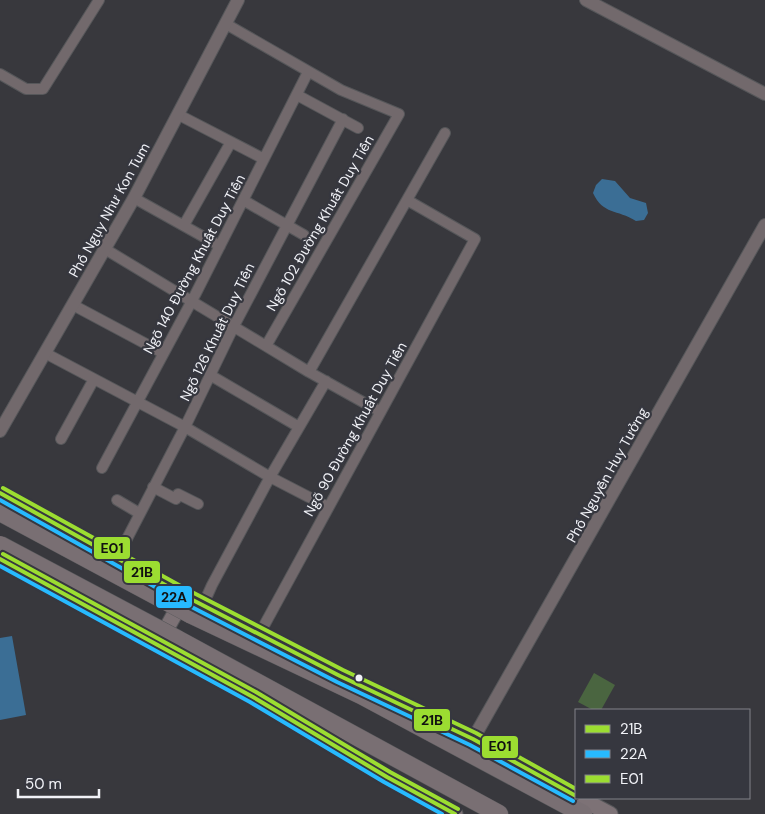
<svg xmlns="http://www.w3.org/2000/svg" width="765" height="814" font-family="'DM Sans',sans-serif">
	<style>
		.green { fill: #4a6540 }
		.water { fill: #3b6e95 }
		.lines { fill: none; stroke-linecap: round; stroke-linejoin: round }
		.minor-casing { stroke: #56575a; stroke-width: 12 }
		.tertiary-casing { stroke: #56575a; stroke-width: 14 }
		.primary-casing { stroke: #56575a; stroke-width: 17 }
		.motorway-casing { stroke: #56575a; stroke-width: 19 }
		.minor { stroke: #72696c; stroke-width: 10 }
		.tertiary { stroke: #72696c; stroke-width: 12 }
		.primary { stroke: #7d7276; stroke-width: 15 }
		.motorway { stroke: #796f73; stroke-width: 18 }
		.motorway-bridge-casing { stroke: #56575a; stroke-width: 19; stroke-linecap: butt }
		.motorway-bridge { stroke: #796f73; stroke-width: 18 }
		.bus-1-casing { stroke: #36373f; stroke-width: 8 }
		.bus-2-casing { stroke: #36373f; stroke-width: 8 }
		.bus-3-casing { stroke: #36373f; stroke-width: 8 }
		.bus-1 { stroke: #9cdd31; stroke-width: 4 }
		.bus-2 { stroke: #27baff; stroke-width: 4 }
		.bus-3 { stroke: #9cdd31; stroke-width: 4 }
		.bus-dot { fill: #f1f2f7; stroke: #36373f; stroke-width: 2 }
		.labels { text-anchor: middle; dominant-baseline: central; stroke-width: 4.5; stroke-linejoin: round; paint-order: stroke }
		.street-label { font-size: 14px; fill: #f1f2f7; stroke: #36373f }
		.line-badge { stroke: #36373f; stroke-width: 2 }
		.pale-badge-label { font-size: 14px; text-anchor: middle; font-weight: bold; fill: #111 }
	</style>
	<rect width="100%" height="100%" fill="#38383d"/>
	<path class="green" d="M 594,673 L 615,685 L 601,710 L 593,710 L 578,702 Z"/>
	<path class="water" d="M 602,179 L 615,181 L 630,198 L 646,203 L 648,213 L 644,220 L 636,221 C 617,209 603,215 593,193 L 596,185 Z
		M 12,636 L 26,715 L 0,720 L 0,638 Z"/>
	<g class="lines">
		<defs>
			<path id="minor" d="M 226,24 L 341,90 L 399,114 L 266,346
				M 0,74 L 26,89 L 43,89 L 99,0
				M 297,95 L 358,128
				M 179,115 L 264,159
				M 134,198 L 220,246
				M 243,200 L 304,235
				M 184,225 L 231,142
				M 105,249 L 309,372 L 379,411
				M 73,305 L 163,353
				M 45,353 L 185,427 L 270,477 L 328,507
				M 309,372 L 445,133
				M 210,375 L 299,427
				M 61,439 L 94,379
				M 102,468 L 195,295 L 308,72
				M 153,487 L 176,499 L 178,494 L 198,504
				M 117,500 L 139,513
				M 117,558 L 185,427 L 234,326 L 343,119
				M 203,605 L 212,585 L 270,477 L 326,381
				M 260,633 L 475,239 L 407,200"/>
			<path id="tertiary" d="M 586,0 L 765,94
				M 0,431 L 134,198 L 238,0
				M 473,739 L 765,225"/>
			<path id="primary" d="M 0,493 L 185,596 L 340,676 L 473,739 L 576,796
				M 0,559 L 253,697 L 387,777 L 455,814
				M 159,642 L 183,599
				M 580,798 L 610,814"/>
			<path id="motorway" d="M 190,614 L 361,695 L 583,814
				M 177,639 L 499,814"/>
		</defs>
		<use href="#minor" class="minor-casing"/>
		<use href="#tertiary" class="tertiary-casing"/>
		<use href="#primary" class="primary-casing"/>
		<use href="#motorway" class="motorway-casing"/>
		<use href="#minor" class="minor"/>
		<use href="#tertiary" class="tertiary"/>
		<use href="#primary" class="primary"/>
		<use href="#motorway" class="motorway"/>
		<defs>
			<path id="motorway-bridge" d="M 0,512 L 190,614
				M 0,545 L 177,639"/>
		</defs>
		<use href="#motorway-bridge" class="motorway-bridge-casing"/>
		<use href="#motorway-bridge" class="motorway-bridge"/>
		<defs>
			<path id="bus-1" d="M 0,493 L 185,596 L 340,676 L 473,739 L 576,796
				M 0,559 L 253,697 L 387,777 L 455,814"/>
			<path id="bus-2" d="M 0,500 L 182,602 L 337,682 L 470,745 L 573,801
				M 0,566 L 250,702 L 384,782 L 442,814"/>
			<path id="bus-3" d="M 3,488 L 188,590 L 343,670 L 476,733 L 576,789
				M 3,554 L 256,692 L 390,772 L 458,809"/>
		</defs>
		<use href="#bus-1" class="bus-1-casing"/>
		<use href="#bus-2" class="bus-2-casing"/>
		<use href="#bus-3" class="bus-3-casing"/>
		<use href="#bus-1" class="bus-1"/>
		<use href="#bus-2" class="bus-2"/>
		<use href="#bus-3" class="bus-3"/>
	</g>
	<circle class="bus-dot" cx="359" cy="678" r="4.5"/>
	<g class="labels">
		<g class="street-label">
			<text transform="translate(109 210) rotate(-61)">Phố Ngụy Như Kon Tum</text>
			<text transform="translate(320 223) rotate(-60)">Ngõ 102 Đường Khuất Duy Tiến</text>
			<text transform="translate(194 264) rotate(-62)">Ngõ 140 Đường Khuất Duy Tiến</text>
			<text transform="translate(217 332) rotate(-64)">Ngõ 126 Khuất Duy Tiến</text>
			<text transform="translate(355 429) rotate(-61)">Ngõ 90 Đường Khuất Duy Tiến</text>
			<text transform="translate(607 475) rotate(-61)">Phố Nguyễn Huy Tưởng</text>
		</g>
	</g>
	<g class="line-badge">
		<rect x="93" y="536" width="38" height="24" rx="5" fill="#9cdd31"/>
		<rect x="123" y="560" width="38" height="24" rx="5" fill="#9cdd31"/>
		<rect x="155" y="585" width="38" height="24" rx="5" fill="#27baff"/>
		<rect x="413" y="708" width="38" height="24" rx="5" fill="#9cdd31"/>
		<rect x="481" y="735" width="38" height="24" rx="5" fill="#9cdd31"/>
	</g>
	<g class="pale-badge-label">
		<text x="112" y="553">E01</text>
		<text x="142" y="577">21B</text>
		<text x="174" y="602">22A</text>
		<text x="432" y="725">21B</text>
		<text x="500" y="751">E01</text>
	</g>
	<rect x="575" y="709" width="175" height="90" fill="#36373f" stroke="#818289"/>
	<rect x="585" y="725" width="25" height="8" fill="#9cdd31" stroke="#818289"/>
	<text x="620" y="734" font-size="15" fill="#f1f2f7">21B</text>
	<rect x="585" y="750" width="25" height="8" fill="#27baff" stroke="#818289"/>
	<text x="620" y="759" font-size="15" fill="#f1f2f7">22A</text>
	<rect x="585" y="775" width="25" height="8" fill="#9cdd31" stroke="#818289"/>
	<text x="620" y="784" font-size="15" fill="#f1f2f7">E01</text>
	<path d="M18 789v8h81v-8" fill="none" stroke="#f1f2f7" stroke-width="2.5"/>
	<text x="25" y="789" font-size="15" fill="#f1f2f7" stroke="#36373f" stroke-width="4" paint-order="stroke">50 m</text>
</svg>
